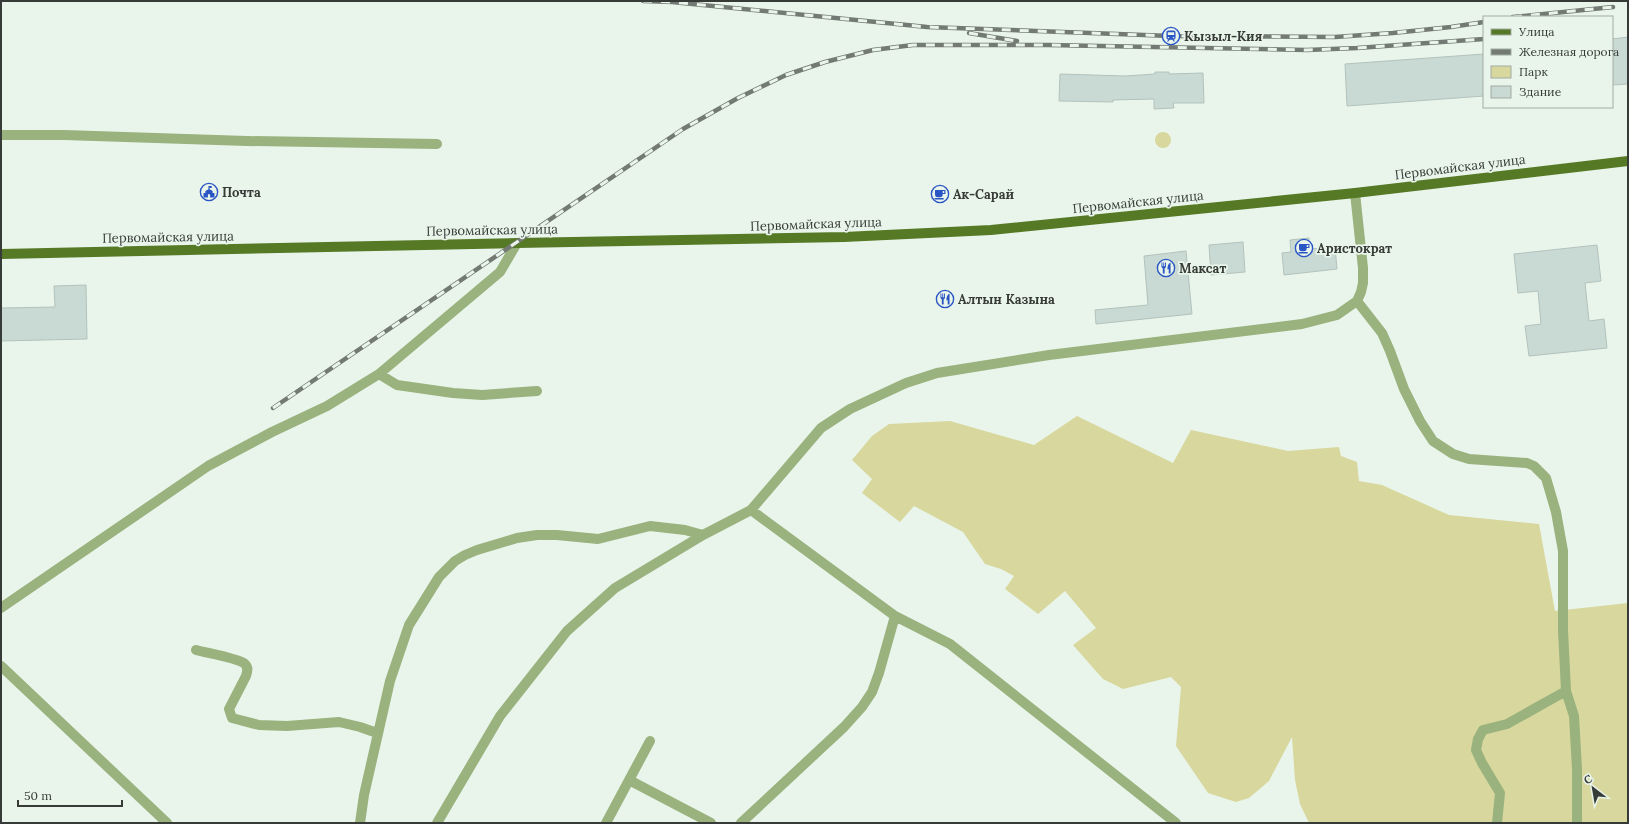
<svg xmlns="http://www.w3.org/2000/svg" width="1629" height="824" font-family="Lora,serif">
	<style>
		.green { fill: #d8d79d }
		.building { fill: #c9d9d4; stroke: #b2c2bd }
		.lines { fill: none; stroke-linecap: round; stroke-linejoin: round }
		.minor { stroke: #99b27e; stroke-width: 10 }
		.major { stroke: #567926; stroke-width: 10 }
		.rail-casing { stroke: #737a74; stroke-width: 4.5 }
		.rail { stroke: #e9f5eb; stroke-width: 3; stroke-dasharray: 9; stroke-linecap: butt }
		.labels { text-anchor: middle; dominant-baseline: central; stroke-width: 3.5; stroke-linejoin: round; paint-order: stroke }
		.poi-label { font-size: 13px; font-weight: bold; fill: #363b37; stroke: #e9f5eb; text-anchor: start }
		.street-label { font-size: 13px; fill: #363b37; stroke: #e9f5eb }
	</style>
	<rect width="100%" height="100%" fill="#e9f5eb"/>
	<path class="green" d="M1155 140a8 8 0 1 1 16 0a8 8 0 1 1-16 0Z
		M 1077,416 L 1173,463 L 1191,430 L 1288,451 L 1339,447 L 1341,456 L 1357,462 L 1359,481 L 1382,485 L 1449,515 L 1539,524 L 1555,611 L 1628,603 L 1628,823 L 1309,823 L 1300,804 L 1295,780 L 1292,737 L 1269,781 L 1249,798 L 1236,802 L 1208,793 L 1176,746 L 1181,687 L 1171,677 L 1123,689 L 1103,679 L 1073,645 L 1096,628 L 1065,591 L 1038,614 L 1005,589 L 1014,576 L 1001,569 L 985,564 L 963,532 L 914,506 L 900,522 L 862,493 L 872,479 L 852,460 L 872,436 L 889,424 L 950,421 L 1034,445 Z"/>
	<path class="building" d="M 1628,37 L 1628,84 L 1612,85 L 1612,39 Z
		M 1484,54 L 1484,96 L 1347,106 L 1345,64 Z
		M 1155,72 L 1169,72 L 1169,74 L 1203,73 L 1204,103 L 1173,103 L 1174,108 L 1154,109 L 1154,99 L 1113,100 L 1113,102 L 1059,101 L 1060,74 L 1125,76 L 1155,74 Z
		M 1309,238 L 1310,249 L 1335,247 L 1337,269 L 1284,275 L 1282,253 L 1291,252 L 1290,240 Z
		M 1243,242 L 1245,272 L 1211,275 L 1209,245 Z
		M 1597,245 L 1601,281 L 1585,283 L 1589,321 L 1604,319 L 1607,348 L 1529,356 L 1525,326 L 1541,324 L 1538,291 L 1518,293 L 1514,254 Z
		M 1186,251 L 1192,314 L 1096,324 L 1095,310 L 1148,305 L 1144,256 Z
		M 86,285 L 87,339 L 1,341 L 1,308 L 55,307 L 54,286 Z"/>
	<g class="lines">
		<path class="minor" d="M 1,135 L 64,135 L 247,141 L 437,144
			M 1357,301 L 1382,333 L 1390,351 L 1404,389 L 1420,421 L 1433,441 L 1453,454 L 1469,459 L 1527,463 L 1534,466 L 1546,478 L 1556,512 L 1563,551 L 1563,630 L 1566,691 L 1574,716 L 1577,769 L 1577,823
			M 379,374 L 397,385 L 453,393 L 482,395 L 537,391
			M 751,510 L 895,616 L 950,644 L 1176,823
			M 1,608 L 208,466 L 272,432 L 327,406 L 379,374 L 500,272 L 517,243
			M 196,650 C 206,653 238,658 245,664 C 249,668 247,672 246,676 L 229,709 L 232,718 L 259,725 L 287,726 L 339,722 L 360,727 L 377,733
			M 1,666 L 167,823
			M 629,780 L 711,823
			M 360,823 L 364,795 L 390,681 L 409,625 L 439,577 L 455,561 L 465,555 L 477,550 L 517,538 L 537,535 L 557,535 L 598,539 L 650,526 L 685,530 L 703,535
			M 437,823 L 500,716 L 567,631 L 615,588 L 703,535 L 751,510 L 821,428 L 850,409 L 906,383 L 937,373 L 1049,355 L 1302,324 L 1337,315 L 1357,301 L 1361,292 L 1363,283 L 1363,268 L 1355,193
			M 606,823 L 650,741
			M 741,823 L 844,727 L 862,707 L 872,692 L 879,673 L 895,616
			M 1497,823 L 1500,793 L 1482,763 L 1476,750 L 1478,739 L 1483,730 L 1507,724 L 1566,691"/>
		<path class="major" d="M 1,254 L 517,243 L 844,237 L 991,230 L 1355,193 L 1628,161"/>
		<defs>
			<path id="rail" d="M 643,1 L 672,2 L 927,27 L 1171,36 L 1335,37 L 1393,33 L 1451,27 L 1484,22
				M 1513,17 L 1613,7
				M 969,33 L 1017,41
				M 273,408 L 683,129 L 738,98 L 786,75 L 825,62 L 873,50 L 913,45 L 1048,45 L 1307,50 L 1357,48 L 1484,39"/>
		</defs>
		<use href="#rail" class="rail-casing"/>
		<use href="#rail" class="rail"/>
	</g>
	<defs>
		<symbol id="station-ring" viewBox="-11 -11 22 22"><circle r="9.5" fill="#e9f5eb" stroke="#2a55c4" stroke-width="1.5"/><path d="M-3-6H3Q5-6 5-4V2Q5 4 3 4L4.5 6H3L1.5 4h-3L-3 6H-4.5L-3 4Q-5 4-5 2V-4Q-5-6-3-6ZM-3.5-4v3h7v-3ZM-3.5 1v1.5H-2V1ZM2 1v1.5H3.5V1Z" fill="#2a55c4"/></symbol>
		<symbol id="civic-ring" viewBox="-11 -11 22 22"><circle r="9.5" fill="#e9f5eb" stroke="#2a55c4" stroke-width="1.5"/><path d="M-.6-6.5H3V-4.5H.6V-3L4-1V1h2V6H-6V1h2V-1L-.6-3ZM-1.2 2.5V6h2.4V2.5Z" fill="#2a55c4"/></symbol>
		<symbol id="cafe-ring" viewBox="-11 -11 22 22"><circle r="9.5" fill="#e9f5eb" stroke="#2a55c4" stroke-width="1.5"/><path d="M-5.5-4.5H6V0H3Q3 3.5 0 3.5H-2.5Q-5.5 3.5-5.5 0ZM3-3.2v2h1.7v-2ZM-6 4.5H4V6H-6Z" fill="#2a55c4"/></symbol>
		<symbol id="restaurant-ring" viewBox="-11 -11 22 22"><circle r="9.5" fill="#e9f5eb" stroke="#2a55c4" stroke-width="1.5"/><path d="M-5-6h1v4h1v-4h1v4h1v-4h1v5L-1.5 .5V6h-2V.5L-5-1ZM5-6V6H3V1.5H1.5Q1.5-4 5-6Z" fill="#2a55c4"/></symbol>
	</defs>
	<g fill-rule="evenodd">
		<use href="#station-ring" x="1161" y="26" width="20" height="20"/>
		<use href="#civic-ring" x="199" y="182" width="20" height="20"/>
		<use href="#cafe-ring" x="930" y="184" width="20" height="20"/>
		<use href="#cafe-ring" x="1294" y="238" width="20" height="20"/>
		<use href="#restaurant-ring" x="1156" y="258" width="20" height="20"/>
		<use href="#restaurant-ring" x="935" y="289" width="20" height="20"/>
	</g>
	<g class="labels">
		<g class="poi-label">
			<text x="1184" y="36">Кызыл-Кия</text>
			<text x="222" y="192">Почта</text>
			<text x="953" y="194">Ак-Сарай</text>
			<text x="1317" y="248">Аристократ</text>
			<text x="1179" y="268">Максат</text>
			<text x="958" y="299">Алтын Казына</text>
		</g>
		<g class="street-label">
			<text transform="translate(1460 167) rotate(-7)">Первомайская улица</text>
			<text transform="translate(1138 202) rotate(-6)">Первомайская улица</text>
			<text transform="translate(816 224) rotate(-2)">Первомайская улица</text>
			<text transform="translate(492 230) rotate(-1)">Первомайская улица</text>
			<text transform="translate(168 237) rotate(-1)">Первомайская улица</text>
		</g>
	</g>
	<rect width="1629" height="824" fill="none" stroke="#363b37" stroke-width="4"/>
	<rect x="1483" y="16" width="130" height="92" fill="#e9f5eb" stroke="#a1aba3"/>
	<rect x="1491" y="29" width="20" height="6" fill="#567926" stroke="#a1aba3"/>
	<text x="1519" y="36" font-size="12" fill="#363b37">Улица</text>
	<rect x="1491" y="49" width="20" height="6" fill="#737a74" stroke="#a1aba3"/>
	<text x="1519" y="56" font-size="12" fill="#363b37">Железная дорога</text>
	<rect x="1491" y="66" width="20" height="12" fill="#d8d79d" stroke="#a1aba3"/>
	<text x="1519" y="76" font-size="12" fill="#363b37">Парк</text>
	<rect x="1491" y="86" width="20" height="12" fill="#c9d9d4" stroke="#a1aba3"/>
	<text x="1519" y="96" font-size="12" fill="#363b37">Здание</text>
	<g transform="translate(1593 788) rotate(329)" stroke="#e9f5eb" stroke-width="3" paint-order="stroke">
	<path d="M0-3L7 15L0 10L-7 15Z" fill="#363b37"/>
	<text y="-6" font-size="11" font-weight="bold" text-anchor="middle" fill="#363b37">С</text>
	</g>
	<path d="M18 800v6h104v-6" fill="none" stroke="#363b37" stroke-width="2"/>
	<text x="24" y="800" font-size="12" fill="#363b37" stroke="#e9f5eb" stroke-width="3" paint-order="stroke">50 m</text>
</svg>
